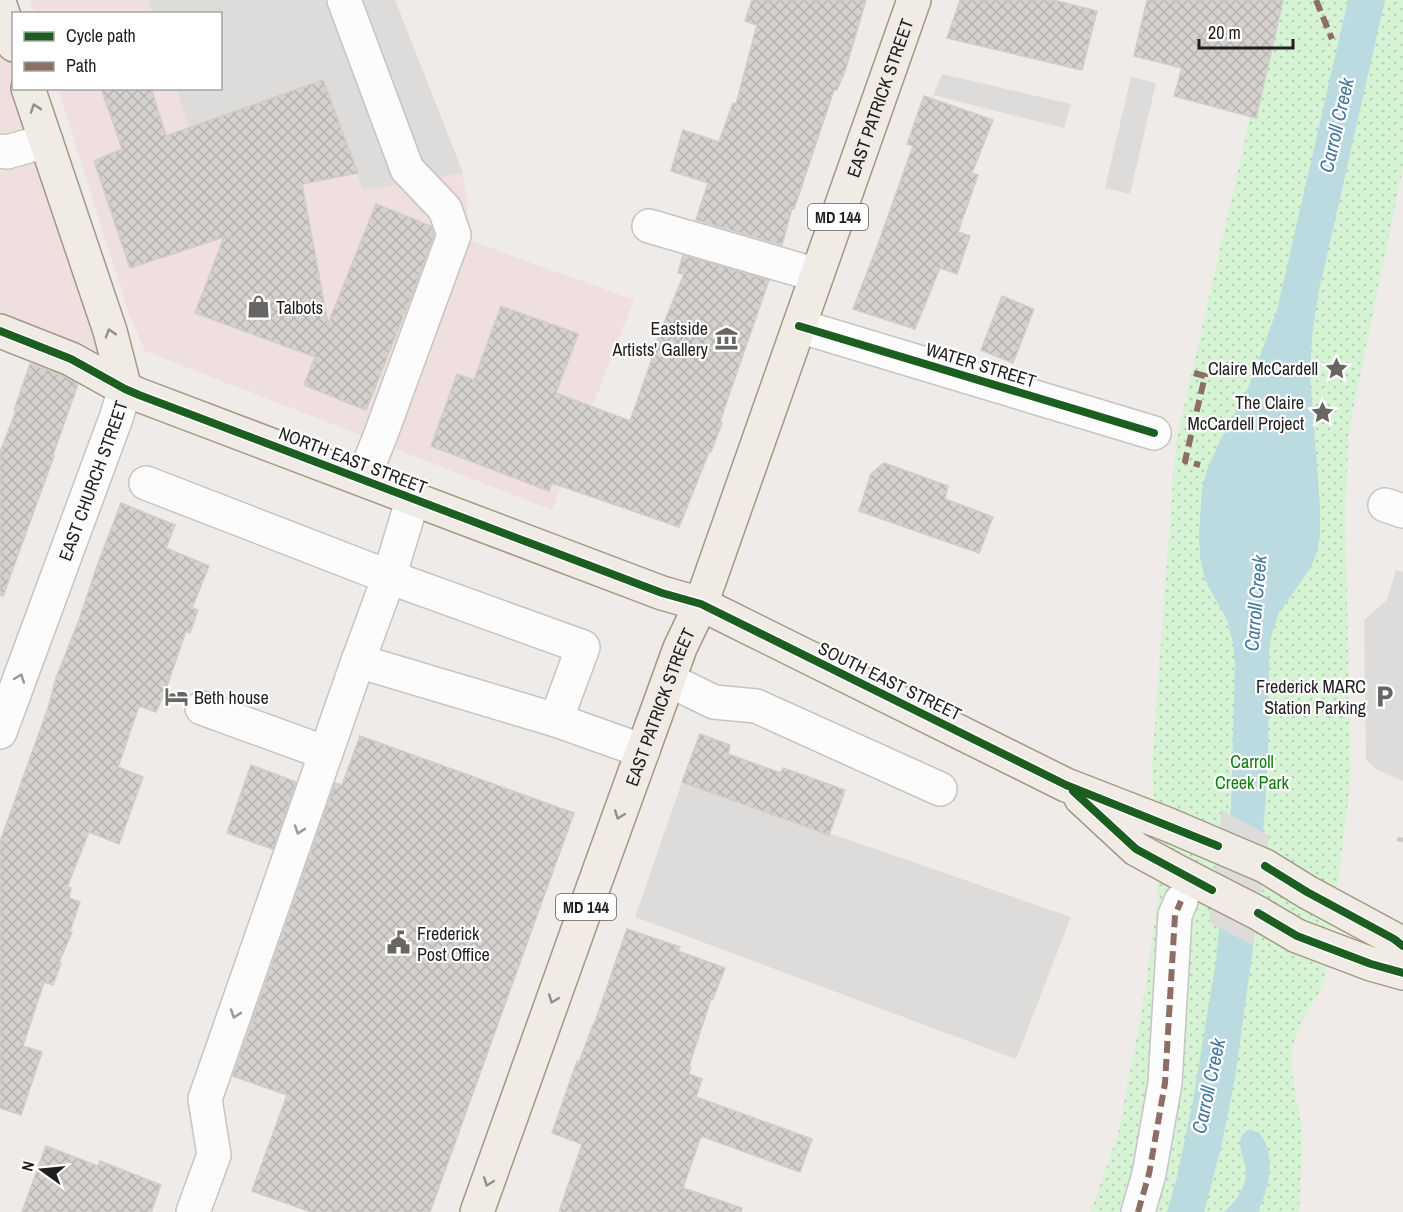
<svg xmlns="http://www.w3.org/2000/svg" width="1403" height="1212" font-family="'Archivo Narrow',sans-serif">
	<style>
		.commercial { fill: #efdfde }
		.park { fill: url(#park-dots) }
		.parking { fill: #dedcdb }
		.water { fill: #bcdbe0 }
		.pier { fill: #dddcdb }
		.building { fill: url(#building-cross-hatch); stroke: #d1cdc9; stroke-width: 1.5 }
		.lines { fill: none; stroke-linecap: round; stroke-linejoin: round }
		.minor-casing { stroke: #c6c5c4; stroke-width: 36 }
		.major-casing { stroke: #a49784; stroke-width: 36 }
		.minor { stroke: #fcfcfc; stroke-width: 33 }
		.major { stroke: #f1ebe5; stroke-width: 33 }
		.rail { stroke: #cbcbca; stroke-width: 4.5; stroke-dasharray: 12 12; stroke-linecap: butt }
		.quiet { stroke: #8d6e63; stroke-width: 6; stroke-dasharray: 12 6; stroke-linecap: butt }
		.cycleway-casing { stroke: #fff; stroke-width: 11 }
		.cycleway { stroke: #1b5e20; stroke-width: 8 }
		.oneway { stroke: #928f8c }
		.oneway2 { stroke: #999 }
		.labels { text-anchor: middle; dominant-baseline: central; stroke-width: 4.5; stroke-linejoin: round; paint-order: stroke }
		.shield { fill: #fff; stroke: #626262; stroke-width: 1.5 }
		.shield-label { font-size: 16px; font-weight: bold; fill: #1f1f1f }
		.street-label { font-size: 18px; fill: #1f1f1f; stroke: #fff }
		.poi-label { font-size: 18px; fill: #1f1f1f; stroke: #fff; text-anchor: end }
		.park-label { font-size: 18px; fill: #0c7e0f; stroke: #fff }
		.water-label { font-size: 20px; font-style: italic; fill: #45789f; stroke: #fff }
	</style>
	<defs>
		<pattern id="park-dots" width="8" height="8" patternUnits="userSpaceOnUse" patternTransform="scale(1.5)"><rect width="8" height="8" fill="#d6f3d4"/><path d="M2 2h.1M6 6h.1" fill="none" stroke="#b7d0b6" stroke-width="1.8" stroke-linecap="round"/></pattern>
		<pattern id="building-cross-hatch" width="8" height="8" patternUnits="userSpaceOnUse" patternTransform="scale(1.5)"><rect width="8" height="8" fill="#d5d1cf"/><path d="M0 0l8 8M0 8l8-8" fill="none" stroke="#b6b3b1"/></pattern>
	</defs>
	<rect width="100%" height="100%" fill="#eeebe8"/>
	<path class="commercial" d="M 30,0 L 395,0 L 463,173 L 471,241 L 634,300 L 552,510 L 145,351 L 129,314 L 58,89 L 220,88 L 220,14 L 35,13 Z
		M 0,5 L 13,45 L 14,88 L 125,389 L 0,331 Z"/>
	<path class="park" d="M 1277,0 L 1403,0 L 1403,167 L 1349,430 L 1345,511 L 1351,779 L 1326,974 L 1319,993 L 1303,1019 L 1292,1047 L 1292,1071 L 1303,1138 L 1299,1211 L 1298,1212 L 1091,1212 L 1118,1134 L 1142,1010 L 1158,899 L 1152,763 L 1176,442 Z"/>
	<path class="parking" d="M 148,0 L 395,0 L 463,173 L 363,190 L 322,80 L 189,128 L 176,89 L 220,88 L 220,14 L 153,13 Z
		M 942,74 L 1071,104 L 1064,128 L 933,95 Z
		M 1131,77 L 1156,83 L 1130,194 L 1105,188 Z
		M 1396,570 L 1403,572 L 1403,781 L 1376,769 L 1366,760 L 1364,620 L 1387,600 Z
		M 682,782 L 1071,917 L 1016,1059 L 635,917 Z"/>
	<path class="water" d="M 1348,0 L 1385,0 L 1318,295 L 1312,337 L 1310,375 L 1320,505 L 1320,536 L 1317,552 L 1311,567 L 1279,613 L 1272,633 L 1269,651 L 1268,755 L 1265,809 L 1253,948 L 1235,1078 L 1222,1144 L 1204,1212 L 1167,1212 L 1177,1177 L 1193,1101 L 1216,960 L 1231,808 L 1235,662 L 1233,643 L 1227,620 L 1205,580 L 1200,557 L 1199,534 L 1202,489 L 1207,470 L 1219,443 L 1248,388 L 1277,310 Z
		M 1248,1130 L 1259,1132 C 1277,1156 1269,1187 1258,1212 L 1224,1212 C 1236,1202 1247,1186 1246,1170 C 1245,1156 1232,1140 1248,1130 Z"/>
	<path class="pier" d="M 1222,810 L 1269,836 L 1253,945 L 1209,922 Z"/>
	<path class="building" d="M 752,0 L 866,0 L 845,71 L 837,90 L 834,90 L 794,209 L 792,208 L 782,245 L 696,220 L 708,183 L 671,171 L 683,130 L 719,142 L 733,103 L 736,104 L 757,25 L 745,21 Z
		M 960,0 L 1053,0 L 1097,11 L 1082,70 L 947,38 Z
		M 1147,0 L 1283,0 L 1256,118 L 1174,96 L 1182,68 L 1134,56 Z
		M 323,80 L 358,173 L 302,184 L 328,324 L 376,204 L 431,226 L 434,235 L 414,290 L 366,410 L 304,385 L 315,357 L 195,313 L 224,237 L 130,268 L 94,161 L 122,149 L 101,88 L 151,88 L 166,136 Z
		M 924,96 L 993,120 L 972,173 L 978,175 L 958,232 L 970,236 L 957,274 L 940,268 L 915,329 L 853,309 L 877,247 L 913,146 L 907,144 Z
		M 683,255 L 769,280 L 730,392 L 720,422 L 722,423 L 711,452 L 709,452 L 679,527 L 552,483 L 549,491 L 431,446 L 457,374 L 474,380 L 501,306 L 578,334 L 556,393 L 630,421 L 653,356 L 651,355 L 684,274 L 678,273 Z
		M 1002,296 L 1034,309 L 1013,363 L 981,350 Z
		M 30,364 L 64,376 L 78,384 L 53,455 L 54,456 L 3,596 L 0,595 L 0,452 L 16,411 L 14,410 Z
		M 884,463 L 948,486 L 945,499 L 993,517 L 979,553 L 859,511 L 871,474 Z
		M 121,503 L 175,525 L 166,548 L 209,566 L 192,608 L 198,610 L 190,633 L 186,631 L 165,692 L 156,712 L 139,706 L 118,767 L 143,777 L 119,844 L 89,832 L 67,887 L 71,888 L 69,898 L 80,902 L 70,931 L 72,932 L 59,962 L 61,963 L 53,985 L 44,982 L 23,1046 L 42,1052 L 21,1115 L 0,1108 L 0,842 L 48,708 L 56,678 L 79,620 L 97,566 Z
		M 700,734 L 730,745 L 728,754 L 781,773 L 783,768 L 845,790 L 829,835 L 682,782 Z
		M 360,736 L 574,813 L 430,1212 L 311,1212 L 252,1191 L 287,1095 L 233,1076 L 335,783 L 342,785 Z
		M 251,765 L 296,782 L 273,849 L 227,833 Z
		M 627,929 L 680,947 L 678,951 L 725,968 L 713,999 L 711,999 L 689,1066 L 691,1067 L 689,1074 L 702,1079 L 696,1097 L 812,1139 L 800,1172 L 701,1136 L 683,1188 L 742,1208 L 741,1212 L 559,1212 L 582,1144 L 552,1133 L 577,1061 L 579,1062 L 593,1025 L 594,1025 Z
		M 46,1146 L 98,1166 L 100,1161 L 161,1185 L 151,1212 L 22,1212 Z"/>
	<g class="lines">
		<defs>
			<g id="minor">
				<path d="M 344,0 L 407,169 L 445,209 L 454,235 L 381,434 L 363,479"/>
				<path d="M 0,151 L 7,152 L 46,141"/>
				<path d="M 649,226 L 817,275"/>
				<path d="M 799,326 L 1154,433"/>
				<path d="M 146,483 L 389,577 L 583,647 L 556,720"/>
				<path d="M 1385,505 L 1403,511"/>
				<path d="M 358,661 L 389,577 L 413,498"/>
				<path d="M 669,680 L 714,702 L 756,706 L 940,789"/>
				<path d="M 202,708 L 326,753"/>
				<path id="s1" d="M 0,732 L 116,418 L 125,389"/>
				<path d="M 193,1212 L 214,1155 L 205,1099 L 358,661 L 556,720 L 643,751"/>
				<path d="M 1138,1212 L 1149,1174 L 1165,1083 L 1175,915 L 1181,901"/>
			</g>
			<g id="major">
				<path d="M 0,5 L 14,45"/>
				<path d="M 28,88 L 110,331 L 125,389"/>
				<path d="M 0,331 L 71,359 L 125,389 L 139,395 L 662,593 L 701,604 L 1066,785 L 1169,825 L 1265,866 L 1307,892 L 1394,939 L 1403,946"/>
				<path d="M 1081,798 L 1136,849 L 1178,872 L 1258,913 L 1297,936 L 1371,964 L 1403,973"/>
				<path id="s2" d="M 477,1212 L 593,888 L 680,648 L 701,604 L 914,0"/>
			</g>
		</defs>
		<use href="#minor" class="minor-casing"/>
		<use href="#major" class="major-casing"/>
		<use href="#minor" class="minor"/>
		<use href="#major" class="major"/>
		<path class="rail" d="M 1397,839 L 1403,840"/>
		<path class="quiet" d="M 1316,0 L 1332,39
			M 1194,373 L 1205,376 L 1185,461 L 1200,465
			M 1138,1212 L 1149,1174 L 1165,1083 L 1175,915 L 1181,901"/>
		<defs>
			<path id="cycleway" d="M 799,326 L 1154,433
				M 0,331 L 71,359 L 125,389 L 139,395 L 662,593 L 701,604 L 1066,785 L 1218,846
				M 1073,791 L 1136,849 L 1212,890
				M 1265,866 L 1307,892 L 1394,939 L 1403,946
				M 1258,913 L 1297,936 L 1371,964 L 1403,973"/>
		</defs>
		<use href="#cycleway" class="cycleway-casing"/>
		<use href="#cycleway" class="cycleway"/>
	</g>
	<defs><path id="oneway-chevron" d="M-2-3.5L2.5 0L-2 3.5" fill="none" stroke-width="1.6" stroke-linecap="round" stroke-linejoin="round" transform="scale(1.5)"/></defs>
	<g class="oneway">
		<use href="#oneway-chevron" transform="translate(35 108) rotate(-109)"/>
		<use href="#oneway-chevron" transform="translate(110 333) rotate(-107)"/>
		<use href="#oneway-chevron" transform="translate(619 815) rotate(110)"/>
		<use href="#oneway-chevron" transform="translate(553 999) rotate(110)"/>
		<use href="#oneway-chevron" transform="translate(488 1182) rotate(110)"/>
	</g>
	<g class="oneway2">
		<use href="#oneway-chevron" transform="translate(20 678) rotate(-70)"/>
		<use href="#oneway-chevron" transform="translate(299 830) rotate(109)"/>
		<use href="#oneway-chevron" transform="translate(235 1014) rotate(109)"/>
	</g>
	<defs>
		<symbol id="shop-bare" viewBox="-9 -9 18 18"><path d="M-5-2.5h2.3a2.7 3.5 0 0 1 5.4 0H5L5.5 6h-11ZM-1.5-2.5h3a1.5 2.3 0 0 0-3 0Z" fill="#676665" stroke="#fff" stroke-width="2.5" paint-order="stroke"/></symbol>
		<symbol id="museum-bare" viewBox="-9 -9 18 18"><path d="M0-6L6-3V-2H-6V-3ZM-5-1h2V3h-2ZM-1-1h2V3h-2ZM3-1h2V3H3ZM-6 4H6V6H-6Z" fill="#676665" stroke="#fff" stroke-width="2.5" paint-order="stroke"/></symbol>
		<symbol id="sight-bare" viewBox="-9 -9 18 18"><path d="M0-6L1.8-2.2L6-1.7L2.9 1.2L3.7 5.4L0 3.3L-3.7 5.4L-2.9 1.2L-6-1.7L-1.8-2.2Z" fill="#676665" stroke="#fff" stroke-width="2.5" paint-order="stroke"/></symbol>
		<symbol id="parking-bare" viewBox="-9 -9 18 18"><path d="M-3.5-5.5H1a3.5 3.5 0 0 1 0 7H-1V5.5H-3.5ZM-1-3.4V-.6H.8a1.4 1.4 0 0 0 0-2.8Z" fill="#676665" stroke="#fff" stroke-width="2.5" paint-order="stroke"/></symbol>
		<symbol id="hotel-bare" viewBox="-9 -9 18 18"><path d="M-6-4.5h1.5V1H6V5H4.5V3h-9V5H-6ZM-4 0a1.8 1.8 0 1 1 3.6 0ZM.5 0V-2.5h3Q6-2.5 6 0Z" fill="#676665" stroke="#fff" stroke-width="2.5" paint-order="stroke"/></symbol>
		<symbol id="civic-bare" viewBox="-9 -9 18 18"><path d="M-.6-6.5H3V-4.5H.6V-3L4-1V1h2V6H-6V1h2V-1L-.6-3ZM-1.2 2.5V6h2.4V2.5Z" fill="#676665" stroke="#fff" stroke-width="2.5" paint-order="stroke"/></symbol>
	</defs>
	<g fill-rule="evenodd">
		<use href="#shop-bare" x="242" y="290" width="33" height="33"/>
		<use href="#museum-bare" x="710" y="322" width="33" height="33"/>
		<use href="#sight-bare" x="1320" y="352" width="33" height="33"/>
		<use href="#sight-bare" x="1306" y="396" width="33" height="33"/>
		<use href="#parking-bare" x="1368" y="680" width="33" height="33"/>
		<use href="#hotel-bare" x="160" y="680" width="33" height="33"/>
		<use href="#civic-bare" x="382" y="926" width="33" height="33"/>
	</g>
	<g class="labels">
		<g class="shield">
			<rect x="808" y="204" width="60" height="26" rx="4.5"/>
			<rect x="556" y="894" width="60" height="26" rx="4.5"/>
		</g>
		<g class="shield-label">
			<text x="838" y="217">MD 144</text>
			<text x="586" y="907">MD 144</text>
		</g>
		<g class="street-label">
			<text stroke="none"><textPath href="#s2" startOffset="1185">EAST PATRICK STREET</textPath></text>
			<text transform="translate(981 365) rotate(17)">WATER STREET</text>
			<text transform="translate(353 460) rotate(21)">NORTH EAST STREET</text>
			<text stroke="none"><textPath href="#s1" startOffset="268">EAST CHURCH STREET</textPath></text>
			<text transform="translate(890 681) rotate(26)">SOUTH EAST STREET</text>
			<text stroke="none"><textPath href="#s2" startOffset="537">EAST PATRICK STREET</textPath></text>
		</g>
		<g class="poi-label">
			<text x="276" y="307" text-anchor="start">Talbots</text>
			<text x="708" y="328">Eastside<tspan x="708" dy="21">Artists' Gallery</tspan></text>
			<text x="1318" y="368">Claire McCardell</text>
			<text x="1304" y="402">The Claire<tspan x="1304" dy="21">McCardell Project</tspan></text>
			<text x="1366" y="686">Frederick MARC<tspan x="1366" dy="21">Station Parking</tspan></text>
			<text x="194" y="697" text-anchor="start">Beth house</text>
			<text x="417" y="933" text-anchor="start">Frederick<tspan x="417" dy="21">Post Office</tspan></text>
		</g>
		<g class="park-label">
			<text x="1252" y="761">Carroll<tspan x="1252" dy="21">Creek Park</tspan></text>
		</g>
		<g class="water-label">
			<text transform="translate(1336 125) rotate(-77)">Carroll Creek</text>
			<text transform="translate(1255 603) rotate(-85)">Carroll Creek</text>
			<text transform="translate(1208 1086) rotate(-78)">Carroll Creek</text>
		</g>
	</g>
	<rect x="12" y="12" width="210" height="78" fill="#ffffff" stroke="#a5a5a5" stroke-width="1.5"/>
	<rect x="24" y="32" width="30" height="9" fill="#1b5e20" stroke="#a5a5a5" stroke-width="1.5"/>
	<text x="66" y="42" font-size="18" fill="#1f1f1f">Cycle path</text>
	<rect x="24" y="62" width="30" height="9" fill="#8d6e63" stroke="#a5a5a5" stroke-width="1.5"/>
	<text x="66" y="72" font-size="18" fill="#1f1f1f">Path</text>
	<g transform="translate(42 1170) rotate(285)" stroke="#ffffff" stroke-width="4.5" paint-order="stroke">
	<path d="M0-4.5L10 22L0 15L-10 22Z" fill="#1f1f1f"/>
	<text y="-9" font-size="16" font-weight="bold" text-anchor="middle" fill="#1f1f1f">N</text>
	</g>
	<path d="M1199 39v9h94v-9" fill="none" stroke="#1f1f1f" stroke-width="3"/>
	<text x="1208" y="39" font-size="18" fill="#1f1f1f" stroke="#ffffff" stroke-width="4.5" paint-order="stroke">20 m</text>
</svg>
